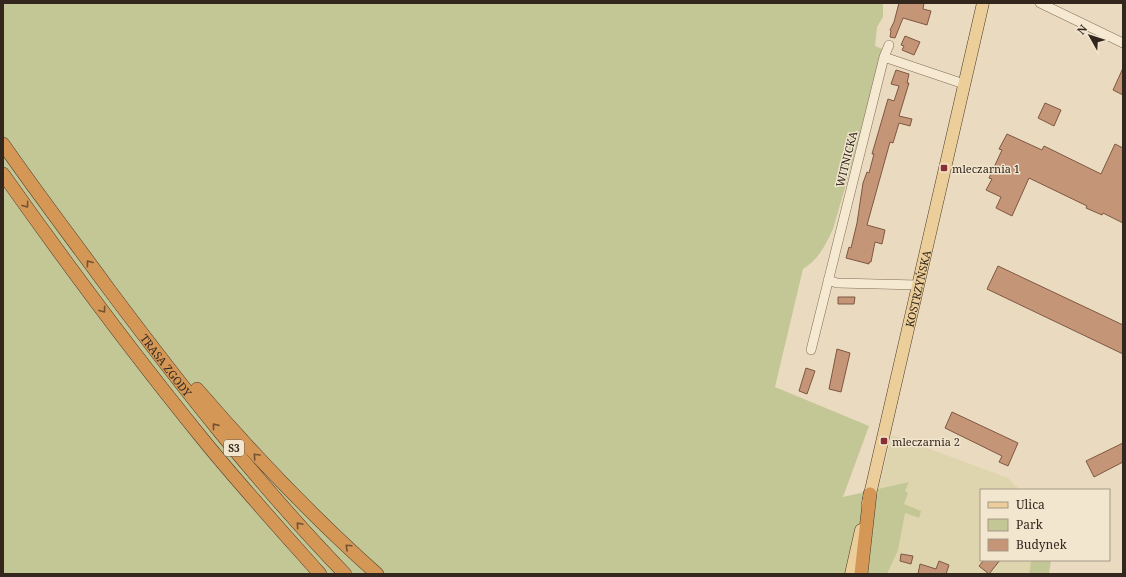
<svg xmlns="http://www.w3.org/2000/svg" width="1126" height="577" font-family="'Noto Serif',serif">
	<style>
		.farmland { fill: #ded5ae }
		.green { fill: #c3c695 }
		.building { fill: #c59578; stroke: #7e5741 }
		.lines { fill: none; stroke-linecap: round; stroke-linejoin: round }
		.minor-casing { stroke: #816d59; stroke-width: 10 }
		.major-casing { stroke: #4f3c2e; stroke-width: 13 }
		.highway-casing { stroke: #4f3c2e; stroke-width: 14 }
		.minor { stroke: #f5e9d2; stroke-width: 9 }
		.major { stroke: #ebce99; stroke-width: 12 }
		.highway { stroke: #d49756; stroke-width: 13 }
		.oneway { stroke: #735334 }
		.poi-dot { fill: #8b2e33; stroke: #f2e6cf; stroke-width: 1.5 }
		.labels { text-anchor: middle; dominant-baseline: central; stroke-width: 3; stroke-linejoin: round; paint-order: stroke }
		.shield { fill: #f2e6cf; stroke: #6c6052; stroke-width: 1 }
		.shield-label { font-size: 10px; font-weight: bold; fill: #32261d }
		.street-label { font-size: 11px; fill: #32261d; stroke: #f2e6cf }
		.poi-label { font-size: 11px; fill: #32261d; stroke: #f2e6cf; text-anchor: start }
	</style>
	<rect width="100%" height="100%" fill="#eadbc0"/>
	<path class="farmland" d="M 892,435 L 1008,478 L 1020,490 L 981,490 L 981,560 L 1031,560 L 1029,574 L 869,574 L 875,502 Z"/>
	<path class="green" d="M 3,3 L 883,3 L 883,17 L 877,27 L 875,46 L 885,50 L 833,229 C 825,246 819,259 803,269 L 775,387 L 869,426 L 843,497 L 909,482 L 905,491 L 908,493 L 904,504 L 921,511 L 919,518 L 905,513 L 898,550 L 887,574 L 3,574 Z
		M 1031,560 L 1051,560 L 1049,574 L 1029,574 Z"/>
	<path class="building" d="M 899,3 L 924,3 L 923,9 L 931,11 L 927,25 L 903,18 L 895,38 L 890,37 L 891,31 L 890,30 L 894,22 Z
		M 905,36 L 920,42 L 914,55 L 902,50 L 904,46 L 901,45 Z
		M 1123,68 L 1123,95 L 1113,90 Z
		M 896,70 L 909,74 L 907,83 L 909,83 L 899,116 L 912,119 L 910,126 L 899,123 L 893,143 L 890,142 L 867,225 L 885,230 L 882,244 L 875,242 L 871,262 L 869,262 L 869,264 L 846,258 L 849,247 L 851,248 L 857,223 L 863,183 L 867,172 L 869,173 L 874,154 L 872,154 L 888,99 L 894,101 L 899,86 L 891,84 Z
		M 1045,103 L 1061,110 L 1054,126 L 1038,118 Z
		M 1007,134 L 1042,150 L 1044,146 L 1101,174 L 1115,144 L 1123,148 L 1123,223 L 1103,213 L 1102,215 L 1086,208 L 1087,206 L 1029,178 L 1012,216 L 996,208 L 1001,197 L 986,190 L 992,179 L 989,178 L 1002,150 L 999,149 Z
		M 998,266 L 1123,325 L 1123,354 L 987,289 Z
		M 838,297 L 855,297 L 854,304 L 838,304 Z
		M 837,349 L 850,353 L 841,392 L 829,389 Z
		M 806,368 L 815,371 L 807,394 L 799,391 Z
		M 952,412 L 1018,443 L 1008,466 L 999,462 L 1002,456 L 945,428 Z
		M 1123,443 L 1123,462 L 1094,477 L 1086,461 Z
		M 901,554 L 913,556 L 911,564 L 900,561 Z
		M 984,560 L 1000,560 L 989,574 L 979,566 Z
		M 939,561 L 949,565 L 946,574 L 918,574 L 920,564 L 936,569 Z"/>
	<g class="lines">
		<defs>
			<path id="minor" d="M 1040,3 L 1123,43
				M 884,57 L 964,84
				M 828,280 L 837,283 L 918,285
				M 811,350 L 884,57 L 889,45"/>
			<g id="major">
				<path id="s1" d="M 868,503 L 983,3"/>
				<path d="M 851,574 L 861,530"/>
			</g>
			<g id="highway">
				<path id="s2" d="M 3,144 C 37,193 73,240 108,288 C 182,387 259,485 345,574"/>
				<path d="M 3,174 C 66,263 132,352 201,437 C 239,484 280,529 320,574"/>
				<path d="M 197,389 C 253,454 313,517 377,574"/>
				<path d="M 861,574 L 870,494"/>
			</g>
		</defs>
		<use href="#minor" class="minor-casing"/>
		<use href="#major" class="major-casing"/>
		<use href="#highway" class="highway-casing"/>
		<use href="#minor" class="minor"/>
		<use href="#major" class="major"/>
		<use href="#highway" class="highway"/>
	</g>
	<defs><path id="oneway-chevron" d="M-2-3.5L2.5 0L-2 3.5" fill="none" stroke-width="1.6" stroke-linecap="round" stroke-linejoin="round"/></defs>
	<g class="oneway">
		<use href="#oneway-chevron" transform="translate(26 205) rotate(54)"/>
		<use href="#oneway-chevron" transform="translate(89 263) rotate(-127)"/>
		<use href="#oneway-chevron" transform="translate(103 310) rotate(54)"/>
		<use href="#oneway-chevron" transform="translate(215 426) rotate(-129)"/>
		<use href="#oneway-chevron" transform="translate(256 456) rotate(-133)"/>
		<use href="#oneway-chevron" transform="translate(299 525) rotate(-131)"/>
		<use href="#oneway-chevron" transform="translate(348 547) rotate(-137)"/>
	</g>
	<g class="poi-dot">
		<rect x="940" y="164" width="8" height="8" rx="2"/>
		<rect x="880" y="437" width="8" height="8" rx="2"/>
	</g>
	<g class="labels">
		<rect class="shield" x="224" y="440" width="20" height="16" rx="3"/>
		<g class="shield-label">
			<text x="234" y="448">S3</text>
		</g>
		<g class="street-label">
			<text transform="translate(846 159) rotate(-76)">WITNICKA</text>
			<text stroke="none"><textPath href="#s1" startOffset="220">KOSTRZYŃSKA</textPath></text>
			<text stroke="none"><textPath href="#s2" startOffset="275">TRASA ZGODY</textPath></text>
		</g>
		<g class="poi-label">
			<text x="952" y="168">mleczarnia 1</text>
			<text x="892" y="441">mleczarnia 2</text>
		</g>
	</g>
	<rect width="1126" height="577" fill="none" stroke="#32261d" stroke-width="8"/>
	<rect x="980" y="489" width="130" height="72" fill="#f2e6cf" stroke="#a59988"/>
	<rect x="988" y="502" width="20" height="6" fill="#ebce99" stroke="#a59988"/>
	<text x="1016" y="509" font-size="12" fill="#32261d">Ulica</text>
	<rect x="988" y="519" width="20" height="12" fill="#c3c695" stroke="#a59988"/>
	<text x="1016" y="529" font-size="12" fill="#32261d">Park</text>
	<rect x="988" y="539" width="20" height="12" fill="#c59578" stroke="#a59988"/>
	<text x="1016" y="549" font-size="12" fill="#32261d">Budynek</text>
	<g transform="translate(1090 36) rotate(309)" stroke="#f2e6cf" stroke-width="3" paint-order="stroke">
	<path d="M0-3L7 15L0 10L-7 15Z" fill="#32261d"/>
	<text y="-6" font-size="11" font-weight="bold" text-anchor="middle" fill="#32261d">N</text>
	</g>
</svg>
